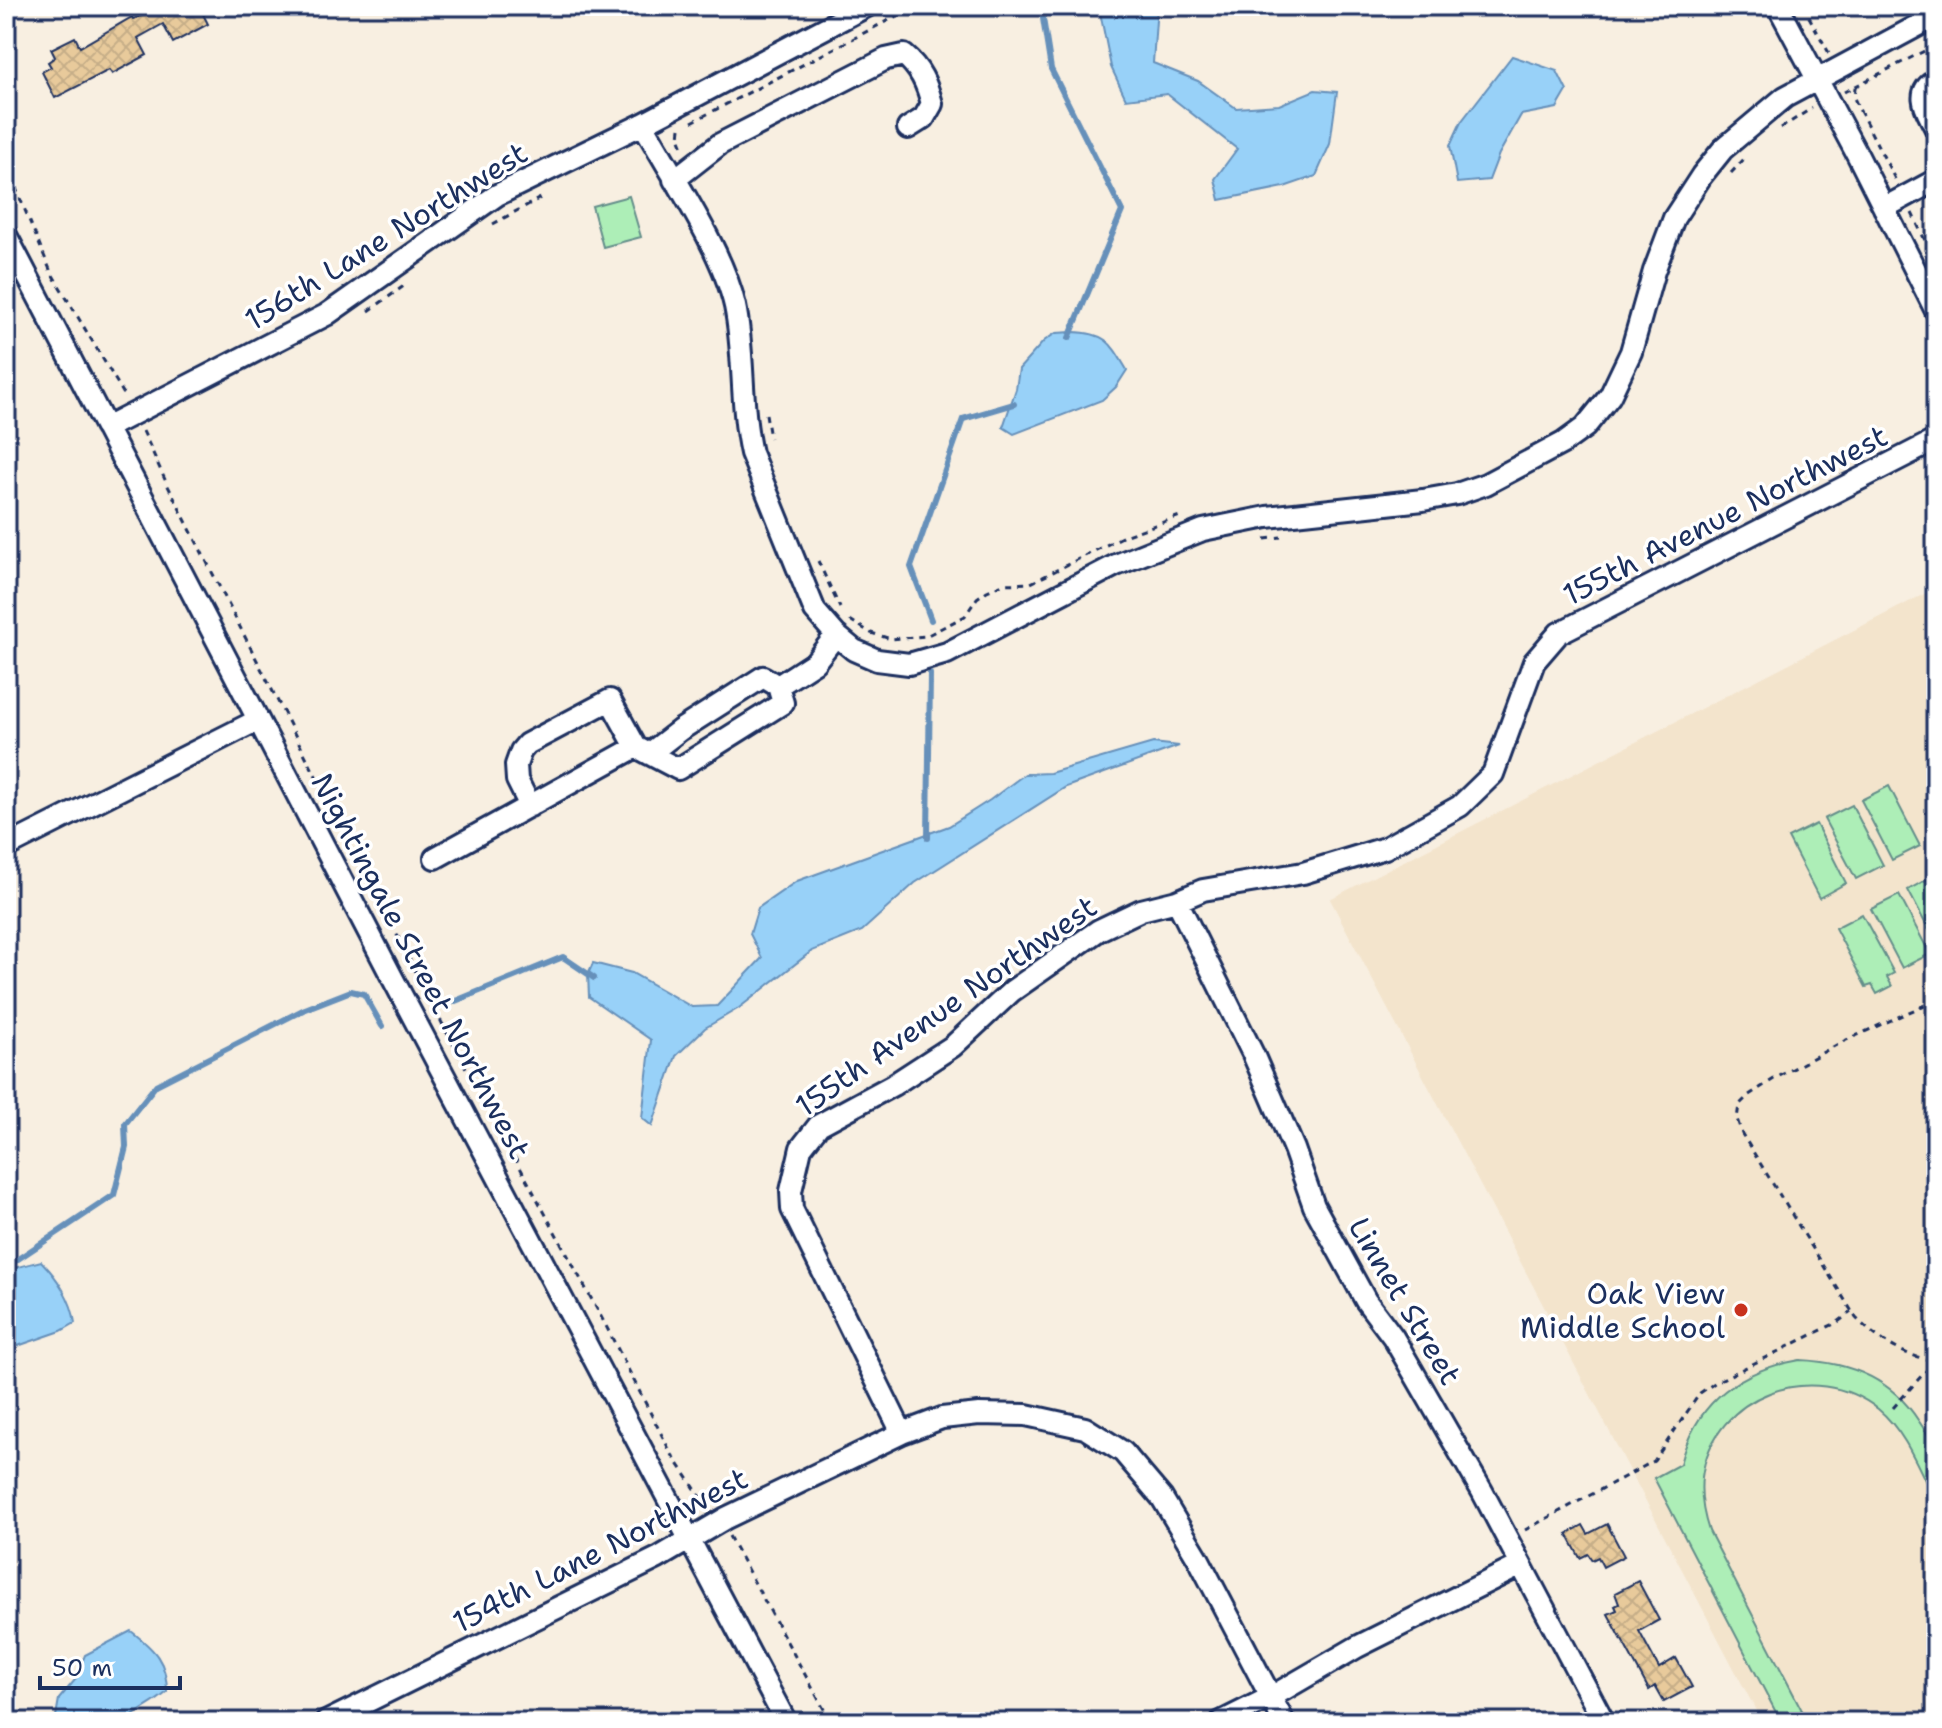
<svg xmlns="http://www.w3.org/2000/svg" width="1942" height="1728" font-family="'Shantell Sans',sans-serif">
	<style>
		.built { fill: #f3e4cc }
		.garden { fill: #adeeb7; stroke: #648e8a; stroke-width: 2 }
		.water { fill: #98d1f8; stroke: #6690ba; stroke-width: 2 }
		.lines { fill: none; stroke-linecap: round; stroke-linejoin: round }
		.stream { stroke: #6690ba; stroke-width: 6 }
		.building { fill: url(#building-cross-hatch); stroke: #1b2f5e; stroke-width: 2 }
		.minor-casing { stroke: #1b2f5e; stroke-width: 26 }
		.path { stroke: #1b2f5e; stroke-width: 3; stroke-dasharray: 6 6; stroke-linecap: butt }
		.minor { stroke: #fff; stroke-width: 20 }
		.poi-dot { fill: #c8321e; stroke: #fff; stroke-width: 3 }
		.labels { text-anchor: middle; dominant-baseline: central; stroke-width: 7; stroke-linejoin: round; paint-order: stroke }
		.street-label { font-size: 30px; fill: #1b2f5e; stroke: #fff }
		.poi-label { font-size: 30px; fill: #1b2f5e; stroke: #fff; text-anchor: end }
	</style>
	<defs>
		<pattern id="building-cross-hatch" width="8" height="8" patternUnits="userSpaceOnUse" patternTransform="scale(2)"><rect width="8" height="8" fill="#e8ca9b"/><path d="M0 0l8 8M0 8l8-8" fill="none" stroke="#c6ae88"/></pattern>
	</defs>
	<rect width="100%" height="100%" fill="#f8efe1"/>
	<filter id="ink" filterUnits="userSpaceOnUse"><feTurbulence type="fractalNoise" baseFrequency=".0125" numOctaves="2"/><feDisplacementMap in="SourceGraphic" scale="16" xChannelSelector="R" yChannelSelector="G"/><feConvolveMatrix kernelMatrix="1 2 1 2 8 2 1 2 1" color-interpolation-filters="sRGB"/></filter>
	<g filter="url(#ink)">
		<path class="built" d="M 1936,588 L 1936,1722 L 1762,1722 L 1330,899 Z"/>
		<path class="garden" d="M 629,196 L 641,237 L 603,247 L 592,206 Z
			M 1889,786 L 1920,846 L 1892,860 L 1861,800 Z
			M 1852,805 L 1883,865 L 1856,879 L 1824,819 Z
			M 1816,824 L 1846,883 L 1819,898 L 1788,838 Z
			M 1935,875 L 1936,877 L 1936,944 L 1908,890 Z
			M 1899,895 L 1930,954 L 1902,968 L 1871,909 Z
			M 1862,914 L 1894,973 L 1887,977 L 1892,986 L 1877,994 L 1872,985 L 1866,987 L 1835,928 Z
			M 1800,1360 C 1849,1362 1891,1378 1918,1420 C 1924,1429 1934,1442 1936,1453 C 1939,1468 1936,1487 1936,1503 C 1920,1472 1906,1432 1878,1409 C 1814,1358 1713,1394 1702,1477 C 1700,1496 1703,1513 1709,1531 L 1808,1722 L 1781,1722 L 1654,1478 L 1680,1464 C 1696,1402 1739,1370 1800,1360 Z"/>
		<path class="water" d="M 1157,6 L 1153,63 L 1198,81 L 1236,108 L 1279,105 L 1315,90 L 1337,92 L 1330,144 L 1316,176 L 1284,187 L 1220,200 L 1215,179 L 1237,149 L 1167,94 L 1126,99 L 1111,67 L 1099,7 Z
			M 1512,56 L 1557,71 L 1567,91 L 1557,108 L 1521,115 L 1499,154 L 1489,180 L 1457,183 L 1450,146 L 1461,122 Z
			M 1073,332 C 1107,333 1111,343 1127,370 L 1116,387 L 1102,400 L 1014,434 L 1003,427 L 1016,389 L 1019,369 L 1044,341 L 1056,333 Z
			M 1153,743 L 1179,746 L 1066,787 L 915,883 L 862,931 L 812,951 L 739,1008 L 705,1028 L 676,1056 L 652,1126 L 642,1118 L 651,1040 L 589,997 L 588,974 L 593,963 L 632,973 L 692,1007 L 717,1006 L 762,958 L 750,934 L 758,908 L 797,881 L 949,826 L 990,800 L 1025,774 L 1050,773 Z
			M 41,1261 C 57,1277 72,1300 75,1323 L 61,1331 L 6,1350 L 6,1270 Z
			M 131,1631 C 154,1649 167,1661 167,1692 C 153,1705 138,1710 125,1722 L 55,1722 L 59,1699 L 75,1680 L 85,1655 Z"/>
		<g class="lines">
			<path class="stream" d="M 1041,6 L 1051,69 L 1122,211 L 1069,338
				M 931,620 L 911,567 L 963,419 L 1014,404
				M 928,838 L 930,674
				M 453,1002 L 563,957 L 594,978
				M 6,1267 L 114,1195 L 126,1147 L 125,1124 L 156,1085 L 305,1009 L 351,991 L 364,994 L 382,1026"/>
		</g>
		<path class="building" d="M 159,6 L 199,6 L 208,24 L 173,43 L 163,24 L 138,38 L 147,55 L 112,74 L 109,70 L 55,98 L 42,72 L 51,67 L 48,62 L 55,57 L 51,49 L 75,37 L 80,47 L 132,17 L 133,19 L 141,16 Z
			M 1607,1524 L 1624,1556 L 1603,1567 L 1598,1557 L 1592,1560 L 1588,1554 L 1580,1558 L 1567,1534 L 1583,1525 L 1588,1534 Z
			M 1638,1581 L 1659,1620 L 1639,1631 L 1659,1668 L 1676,1658 L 1692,1687 L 1664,1702 L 1655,1686 L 1649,1690 L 1608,1614 L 1617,1610 L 1615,1606 L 1619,1604 L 1615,1593 Z"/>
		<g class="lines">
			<defs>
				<path id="minor" d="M 1778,6 L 1858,156 L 1936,311
					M 1936,80 C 1913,93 1927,110 1936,129
					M 643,124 C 672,176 722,249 735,306 C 745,354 740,405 751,453 L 815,611 L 836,635 L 854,650 L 877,660 L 909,664 L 947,653 L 1116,565 L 1203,530 L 1267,517 L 1423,500 L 1457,494 L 1486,484 L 1563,443 L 1585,427 L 1610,396 L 1631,352 L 1654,271 L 1674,218 L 1702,175 L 1723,149 L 1785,97 L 1936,16
					M 674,180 L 720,144 L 886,59 L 904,55 C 920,68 927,84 932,104 L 924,118 L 908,128
					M 1884,208 L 1936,180
					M 6,235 L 393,979 L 786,1722
					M 106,428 L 326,315 L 497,195 L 643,124 L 867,6
					M 649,754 L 680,730 L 763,677 L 778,686
					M 530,806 L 517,780 L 516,765 L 521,751 L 527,744 L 610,700 L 636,747
					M 6,847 L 258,720
					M 435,858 L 636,747 L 678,769 L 783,703 L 778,686 L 815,662 L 836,635
					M 1177,901 L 1253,1054 L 1294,1149 L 1314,1206 L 1366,1301 L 1393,1337 L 1482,1491 L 1604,1722
					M 902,1433 L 792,1209 L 791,1191 L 801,1148 L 819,1125 L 893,1085 L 953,1046 L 1012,991 L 1099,930 L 1141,910 L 1177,901 L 1203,890 L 1303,873 L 1385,848 L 1460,806 L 1493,774 L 1534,662 L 1559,633 L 1936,440
					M 326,1722 L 658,1558 L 726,1518 L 902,1433 L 942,1418 L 979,1414 L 1026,1415 L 1085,1428 L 1123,1452 L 1162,1498 L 1198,1558 L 1284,1722
					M 1221,1722 L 1271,1697 L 1357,1647 L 1521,1565"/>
			</defs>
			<use href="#minor" class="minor-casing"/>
			<path class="path" d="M 1803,6 L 1829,53
				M 1855,87 L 1854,98 L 1858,107 L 1896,181
				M 1844,92 L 1936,45
				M 692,122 L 916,6
				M 680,128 L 679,137 L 683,147
				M 1781,128 L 1812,108
				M 6,165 L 51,272 L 125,396
				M 1731,173 L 1745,158
				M 1912,213 L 1933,257
				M 493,224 L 542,197
				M 369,311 L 408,283
				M 766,414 L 770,438
				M 143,431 L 166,482 L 445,1029 L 605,1324 L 671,1453 L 708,1508
				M 1265,539 L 1281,537
				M 818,561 L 840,608
				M 850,620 L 871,633 L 891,639 L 926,636 L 965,616 L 977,598 L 987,591 L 1003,584 L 1031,583 L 1124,536 L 1180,516
				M 1936,1000 L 1842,1042 L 1774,1079 L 1749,1095 L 1739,1105 L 1737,1119 L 1742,1134 L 1856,1318 C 1879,1341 1903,1356 1936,1361
				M 1893,1408 L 1933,1363
				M 1525,1530 L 1654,1461 L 1700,1393 L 1716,1382 L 1838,1322 L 1851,1312
				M 729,1536 L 831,1722"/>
			<use href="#minor" class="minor"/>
		</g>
	</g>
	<circle class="poi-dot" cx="1741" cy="1310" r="8"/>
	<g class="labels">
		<g class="street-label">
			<text transform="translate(386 236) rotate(-32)">156th Lane Northwest</text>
			<text transform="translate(1725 515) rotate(-27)">155th Avenue Northwest</text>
			<text transform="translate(421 966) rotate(62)">Nightingale Street Northwest</text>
			<text transform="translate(946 1006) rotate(-35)">155th Avenue Northwest</text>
			<text transform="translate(1405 1301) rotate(59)">Linnet Street</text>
			<text transform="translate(600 1550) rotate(-27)">154th Lane Northwest</text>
		</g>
		<g class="poi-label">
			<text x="1725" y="1293">Oak View<tspan x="1725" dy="34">Middle School</tspan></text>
		</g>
	</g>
	<rect width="1942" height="1728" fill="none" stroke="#fff" stroke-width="32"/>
	<rect x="16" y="16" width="1910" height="1696" fill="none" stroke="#1b2f5e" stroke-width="3" filter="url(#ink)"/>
	<path d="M40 1676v12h140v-12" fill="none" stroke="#1b2f5e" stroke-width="4"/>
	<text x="52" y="1676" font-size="24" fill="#1b2f5e" stroke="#ffffff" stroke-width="6" paint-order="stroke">50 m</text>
</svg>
